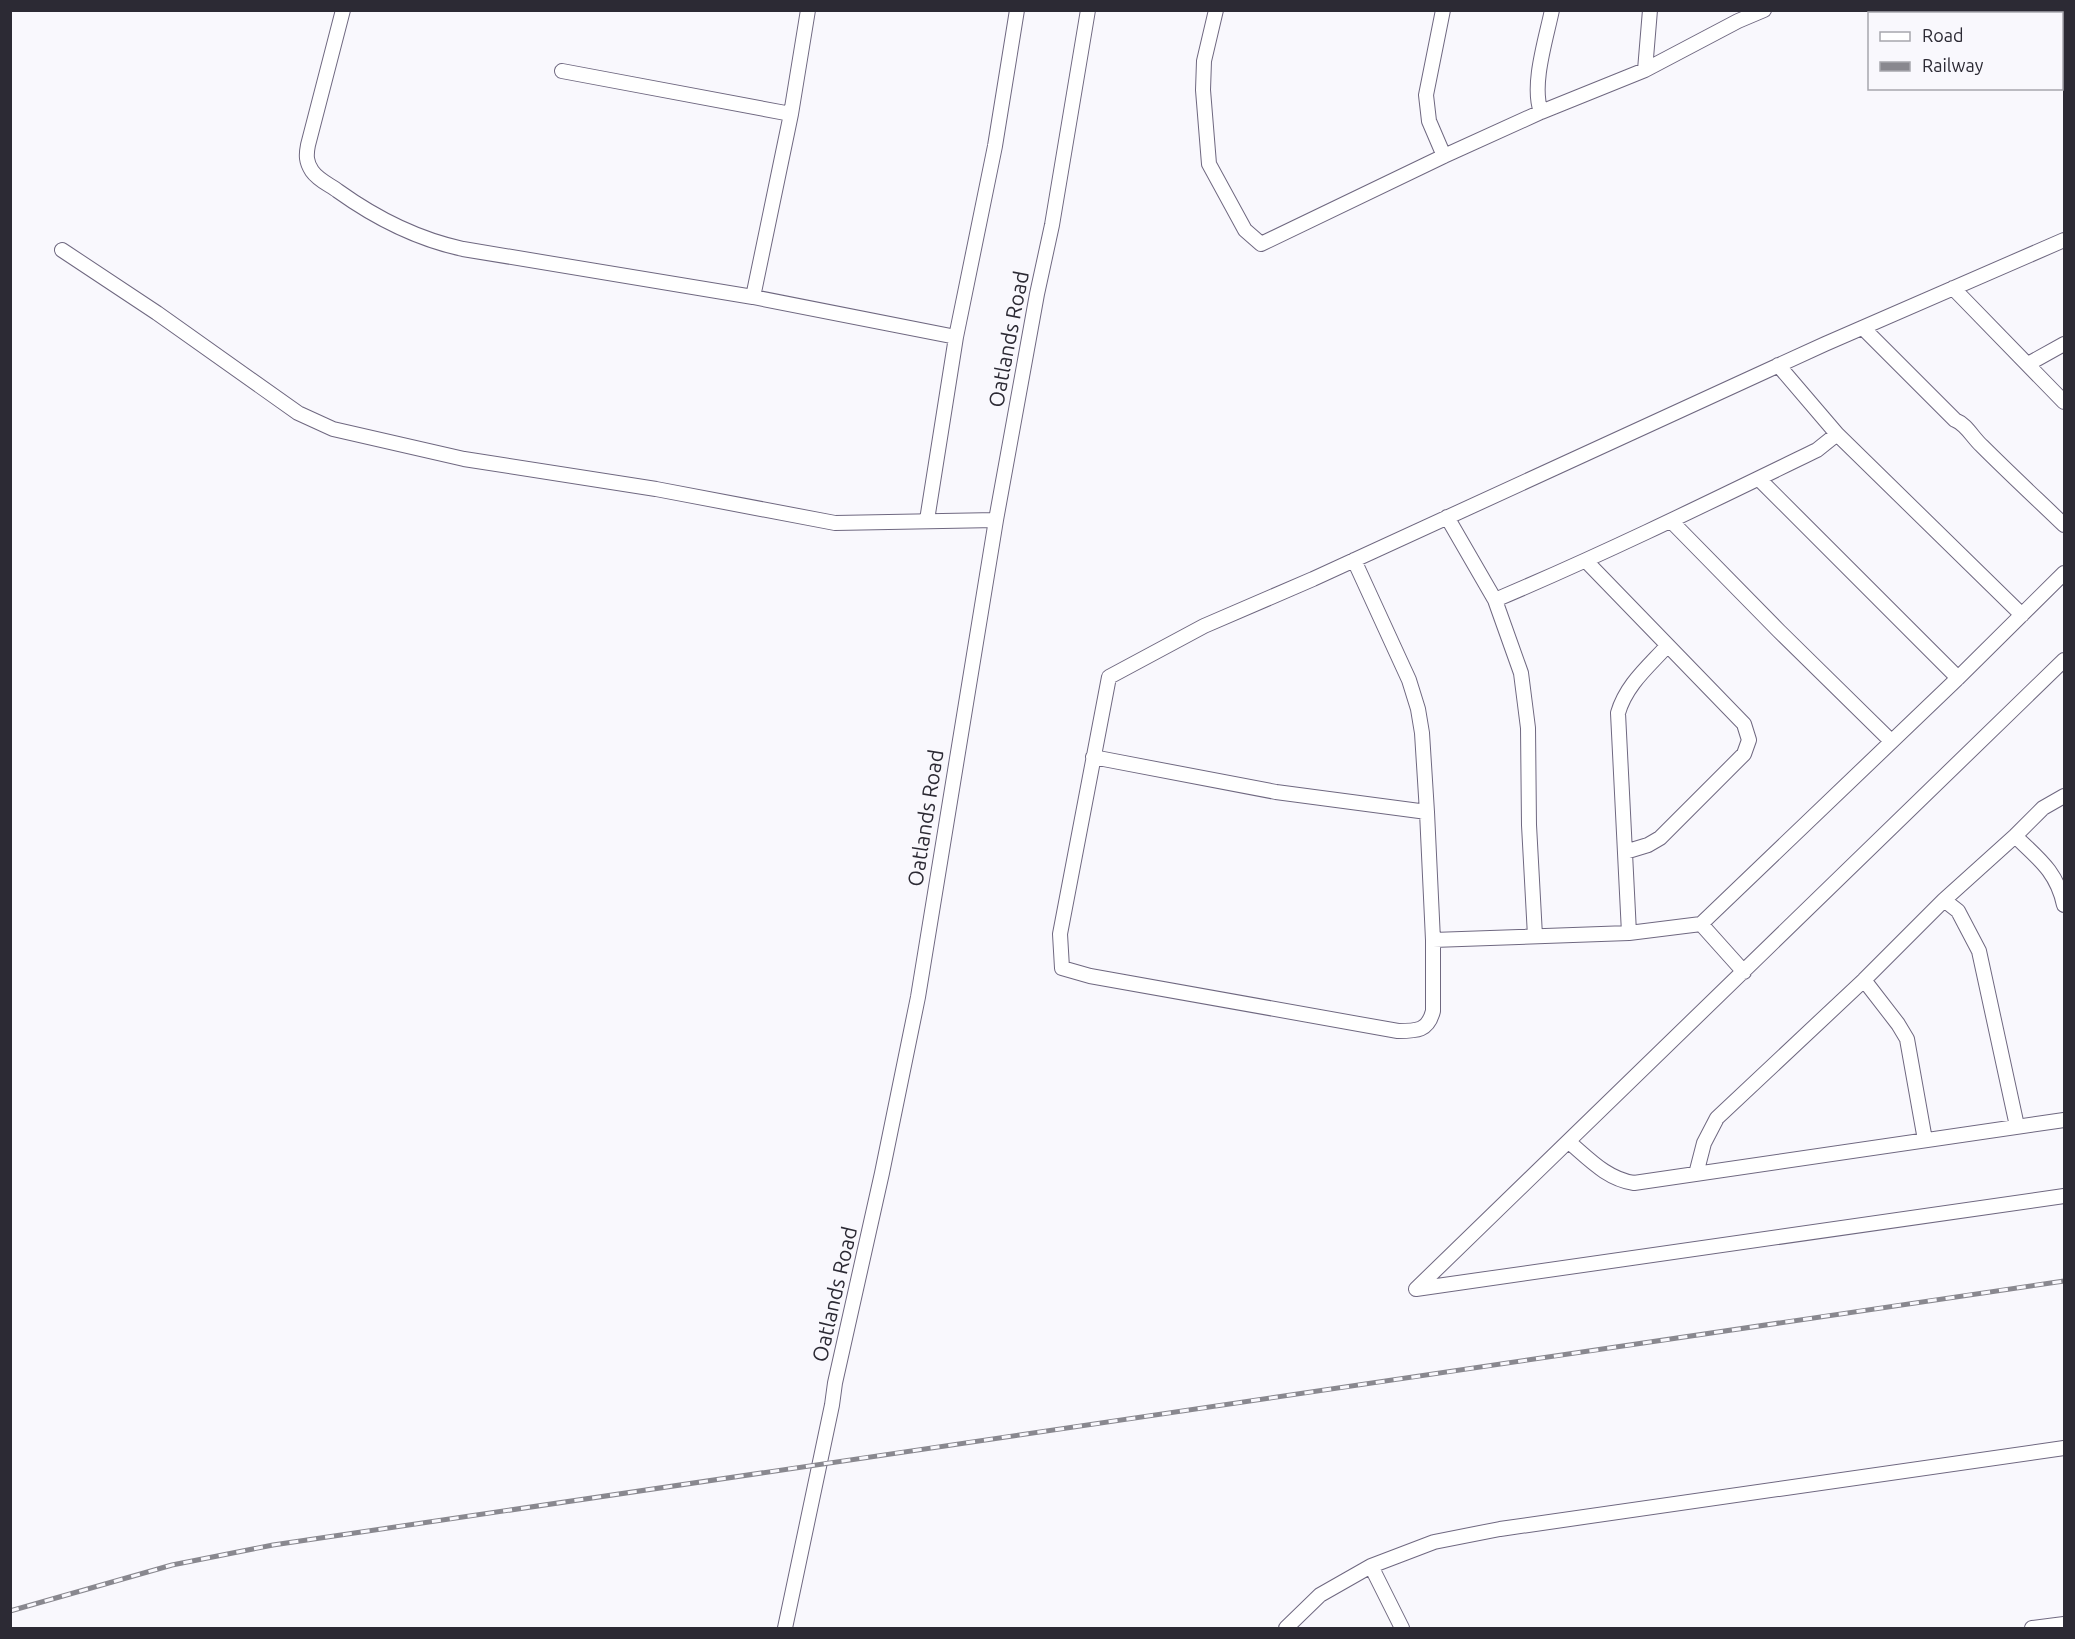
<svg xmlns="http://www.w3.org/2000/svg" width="2075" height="1639" font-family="Ubuntu,sans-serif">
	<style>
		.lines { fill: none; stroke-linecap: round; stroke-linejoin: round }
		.minor-casing { stroke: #6f6880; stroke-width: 16 }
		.minor { stroke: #fff; stroke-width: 14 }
		.rail-casing { stroke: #89888f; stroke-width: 5 }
		.rail { stroke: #f9f8fd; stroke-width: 3; stroke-dasharray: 9; stroke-linecap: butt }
		.labels { text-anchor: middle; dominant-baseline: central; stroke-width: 6; stroke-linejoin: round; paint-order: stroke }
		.street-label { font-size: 21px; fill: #2c2a34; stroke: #f9f8fd }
	</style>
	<rect width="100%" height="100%" fill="#f9f8fd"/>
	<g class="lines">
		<defs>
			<path id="minor" d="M 343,10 L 308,145 C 306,155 306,162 312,171 C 318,180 330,185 338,191 C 377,219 417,239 463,249 L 753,297 L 956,337
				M 1216,10 L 1204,61 L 1203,90 L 1209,164 L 1245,230 L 1261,244 L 1444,156 L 1541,112 L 1645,70 L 1738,21 L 1764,10
				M 1443,10 L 1426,95 L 1429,121 L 1444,156
				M 1645,70 L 1650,10
				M 562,71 L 791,114
				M 1541,112 C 1531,85 1546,39 1552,10
				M 62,250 L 157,313 L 298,413 L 333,429 L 464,459 L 656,489 L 835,523 L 996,520
				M 1953,288 L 2064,402
				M 753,297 L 791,114 L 808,10
				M 1863,328 L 1955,420 C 1966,424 1973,438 1982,446 C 2009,473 2037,499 2064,525
				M 2028,364 L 2064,344
				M 1778,365 L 1837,434 L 2022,615
				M 1759,479 L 1958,678
				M 1447,517 L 1495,600 C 1604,554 1710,502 1817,450 L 1837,434
				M 927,520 L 956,337 L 995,146 L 1017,10
				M 1671,521 L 1779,631 L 1891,741
				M 1354,560 L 1409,680 L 1418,709 L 1422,733 L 1427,812 L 1433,940 L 1433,1011 C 1428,1031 1417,1031 1398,1031 L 1090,976 L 1062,968 L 1060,934 L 1109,677 L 1204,626 L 1313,579 L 1825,344 L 2064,240
				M 1586,561 L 1744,724 L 1749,740 L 1744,754 L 1660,838 L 1648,845 L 1625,852
				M 1495,600 L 1521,673 L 1528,728 L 1529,825 L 1535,936
				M 1093,757 L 1276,792 L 1427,812
				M 2015,836 C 2039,859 2057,872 2064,905
				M 1944,900 L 1958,911 L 1979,951 L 2017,1126
				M 1701,924 L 1744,972
				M 1629,933 L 1618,713 C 1626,685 1648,667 1667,646
				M 1433,940 L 1629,933 L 1701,924 L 1958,678 L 2064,573
				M 1864,980 L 1898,1024 L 1907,1039 L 1925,1140
				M 1569,1142 C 1589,1159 1607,1179 1634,1183 L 2064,1120
				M 1696,1174 L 1704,1143 L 1717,1118 L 1864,980 L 1944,900 L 2015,836 L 2043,808 L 2064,796
				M 1416,1289 L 2064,660
				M 1416,1289 L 2064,1196
				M 1371,1566 L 1402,1628
				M 785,1628 L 832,1405 L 835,1383 L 882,1173 L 918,997 L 996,520 L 1037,294 L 1052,225 L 1088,10
				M 1286,1628 L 1320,1595 L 1371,1566 L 1434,1542 L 1500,1529 L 2064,1448
				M 2032,1628 L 2064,1624"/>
		</defs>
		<use href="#minor" class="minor-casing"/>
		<use href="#minor" class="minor"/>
		<defs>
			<path id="rail" d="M 10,1611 L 172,1565 L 273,1545 L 2064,1281"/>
		</defs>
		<use href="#rail" class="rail-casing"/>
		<use href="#rail" class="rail"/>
	</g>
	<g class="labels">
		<g class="street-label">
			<text transform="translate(1008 339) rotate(-79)">Oatlands Road</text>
			<text transform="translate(925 818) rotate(-81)">Oatlands Road</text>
			<text transform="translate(834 1294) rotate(-77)">Oatlands Road</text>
		</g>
	</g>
	<rect width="2075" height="1639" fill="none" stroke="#2c2a34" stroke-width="24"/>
	<rect x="1868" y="12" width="195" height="78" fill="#f9f8fd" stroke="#a7a6ad" stroke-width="1.5"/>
	<rect x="1880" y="32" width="30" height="9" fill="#ffffff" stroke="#a7a6ad" stroke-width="1.5"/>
	<text x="1922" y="42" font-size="18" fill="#2c2a34">Road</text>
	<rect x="1880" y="62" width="30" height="9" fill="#89888f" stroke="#a7a6ad" stroke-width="1.5"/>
	<text x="1922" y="72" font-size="18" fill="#2c2a34">Railway</text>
</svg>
